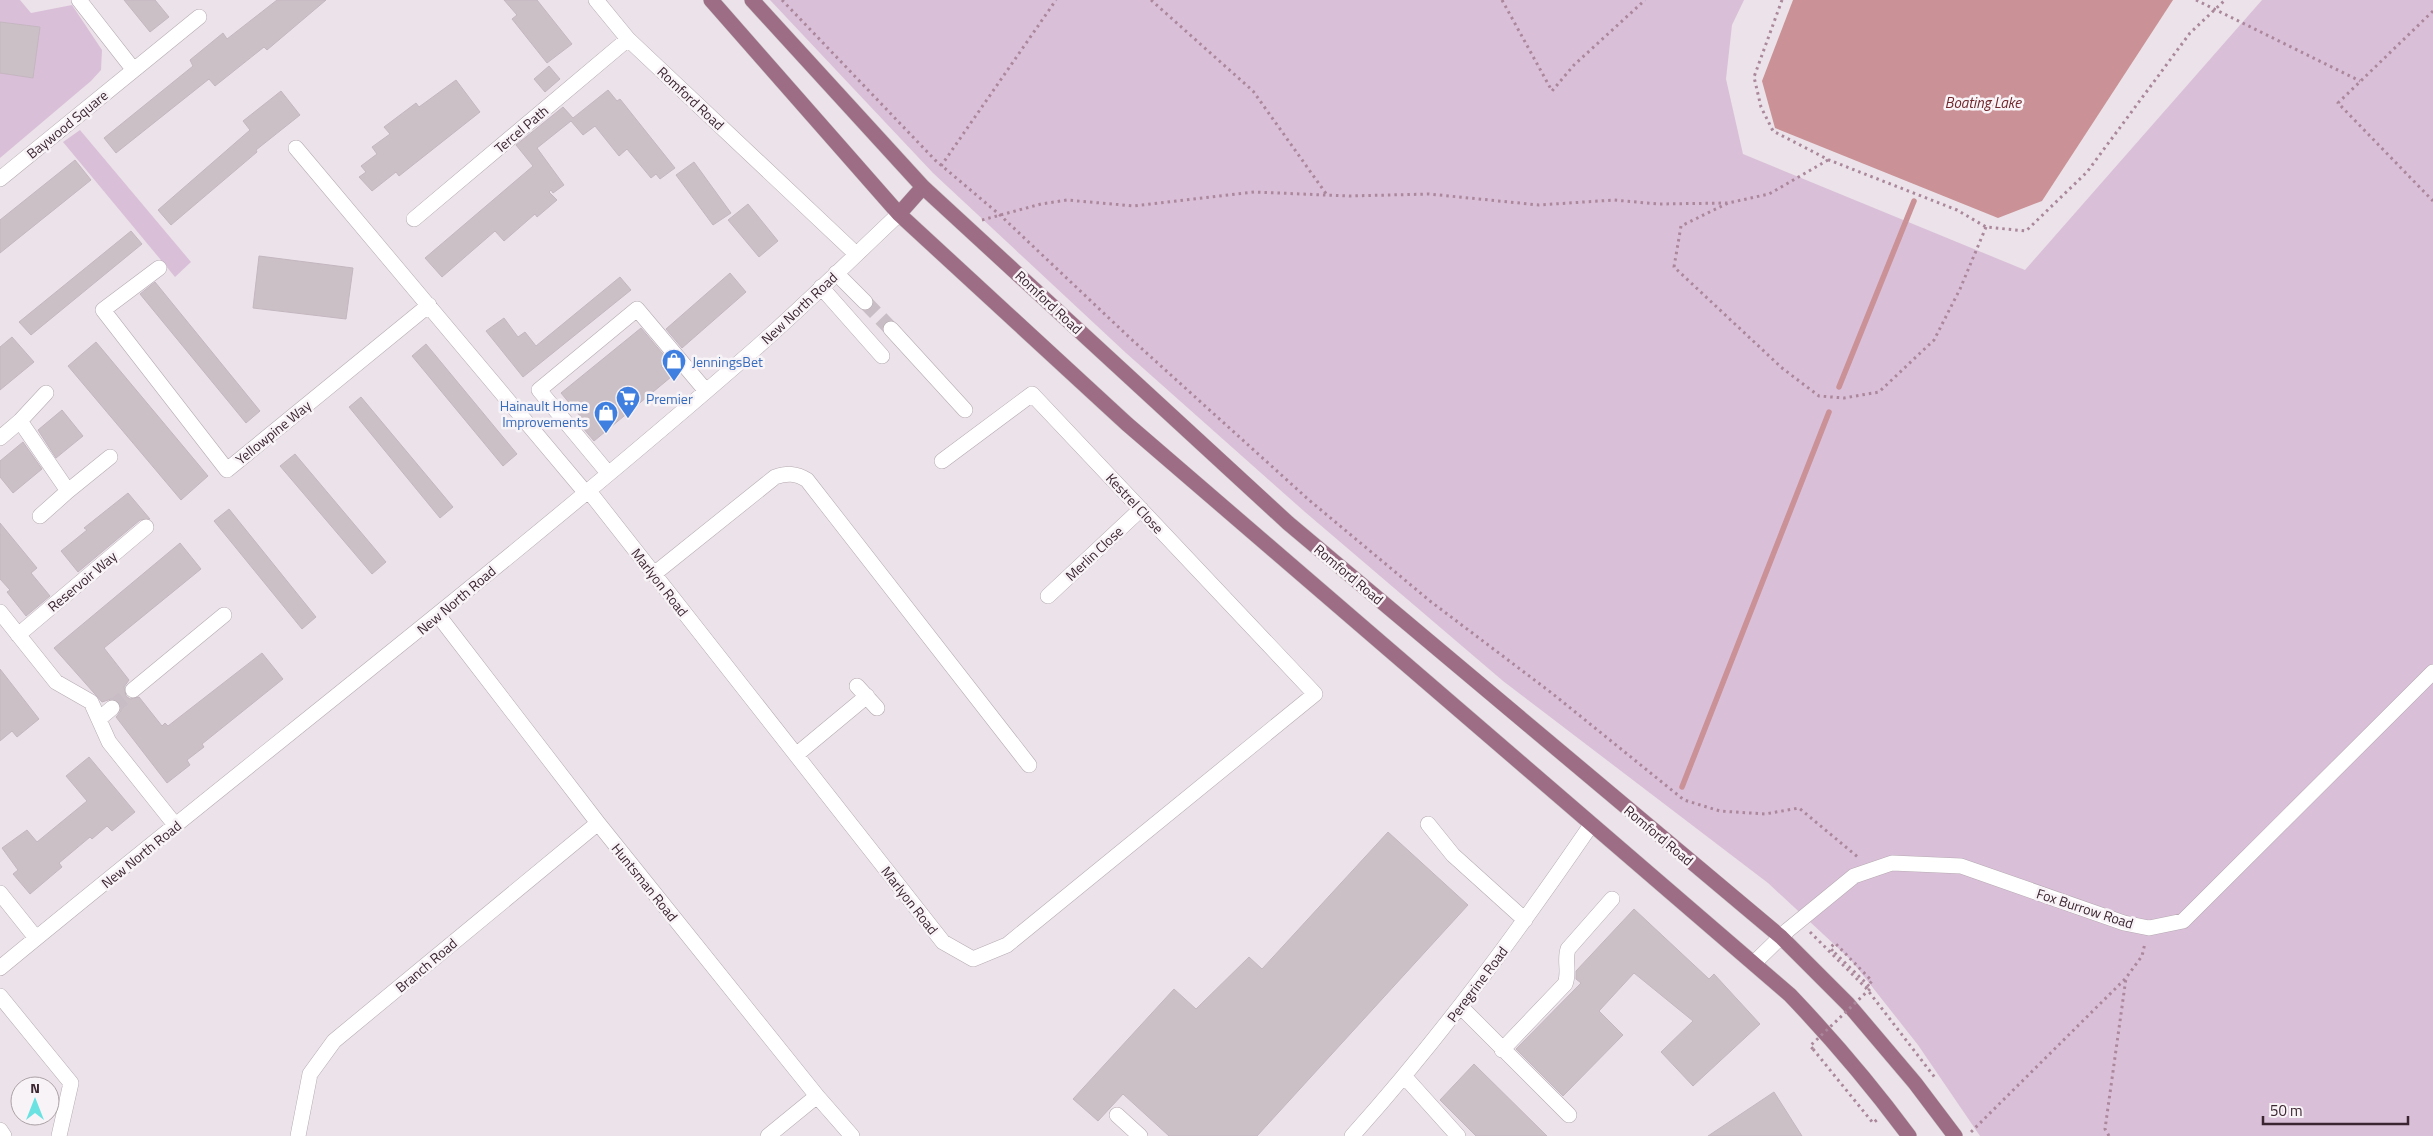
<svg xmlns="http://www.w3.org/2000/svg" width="2433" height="1136" font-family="'Titillium Web',sans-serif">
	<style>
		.green { fill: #dabfd9 }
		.water { fill: #ca9196 }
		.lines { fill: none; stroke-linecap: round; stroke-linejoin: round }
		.stream { stroke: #ca9196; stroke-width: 5.5 }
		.building { fill: #ccc0c7; stroke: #c4b6bf }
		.minor-tunnel { stroke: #c8bdc4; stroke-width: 15; stroke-dasharray: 15 8; stroke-linecap: butt }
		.minor-casing { stroke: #b6aab2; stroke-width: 16 }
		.major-casing { stroke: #c8c2c5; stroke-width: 16 }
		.path { stroke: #ab879b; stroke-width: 3; stroke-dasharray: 2.5 4; stroke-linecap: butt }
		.minor { stroke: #fff; stroke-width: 15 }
		.major { stroke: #9c6d84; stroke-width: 15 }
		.path-bridge { stroke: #ab879b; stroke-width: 3; stroke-dasharray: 2.5 4; stroke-linecap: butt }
		.labels { text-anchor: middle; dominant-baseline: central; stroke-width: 5; stroke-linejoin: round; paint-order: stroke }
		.street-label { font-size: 14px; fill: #3b2530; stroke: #f8f3f7 }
		.shop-label { font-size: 14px; fill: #366cbe; stroke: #f8f3f7; text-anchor: start }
		.water-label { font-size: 15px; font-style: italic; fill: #70262b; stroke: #f8f3f7 }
	</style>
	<rect width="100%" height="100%" fill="#ebe3e9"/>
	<path class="green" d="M 0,0 L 20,0 L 31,13 L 72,5 L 102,50 L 101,70 L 91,81 L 0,158 Z
		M 770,0 L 1744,0 L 1732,25 L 1726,79 L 1743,154 L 2025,270 L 2262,0 L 2433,0 L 2433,1136 L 1980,1136 L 1918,1045 L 1851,960 L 1768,883 L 1503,681 L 1305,512 L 1126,353 L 933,173 Z
		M 80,130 L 191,262 L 175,277 L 63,142 Z"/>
	<path class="water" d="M 1793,0 L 2173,0 L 2042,201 L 1998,218 L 1775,128 L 1762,81 Z"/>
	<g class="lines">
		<path class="stream" d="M 1839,387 L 1914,201
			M 1682,787 L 1829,412"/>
	</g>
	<path class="building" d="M 124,0 L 155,0 L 169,17 L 150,32 Z
		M 277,0 L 326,0 L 267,50 L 264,47 L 215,86 L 209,79 L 116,153 L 104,138 L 193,66 L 190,60 L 223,33 L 227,39 Z
		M 504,0 L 537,0 L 572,44 L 547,63 L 512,19 L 517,15 Z
		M 0,22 L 40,27 L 33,78 L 0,73 Z
		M 549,66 L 560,79 L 545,92 L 534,79 Z
		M 456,80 L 480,112 L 399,176 L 396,172 L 372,191 L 359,177 L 366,172 L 361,166 L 377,154 L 372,147 L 390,134 L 384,127 L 416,103 L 419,107 Z
		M 608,90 L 617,101 L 620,99 L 675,168 L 660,179 L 656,174 L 651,178 L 627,149 L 619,156 L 595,126 L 583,135 L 571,121 L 537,148 L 564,185 L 553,193 L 551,190 L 549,192 L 557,200 L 537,217 L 535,214 L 504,241 L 495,231 L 442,277 L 425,258 L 533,166 L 516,145 L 563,107 L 573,118 Z
		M 281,91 L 300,115 L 256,150 L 257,152 L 171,225 L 158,210 L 250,130 L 243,121 Z
		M 75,160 L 91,180 L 0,253 L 0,220 Z
		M 694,162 L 731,213 L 713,225 L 676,175 Z
		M 748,204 L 778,241 L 759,257 L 728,220 Z
		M 131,231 L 142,244 L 31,335 L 19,322 Z
		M 259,256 L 353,268 L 346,319 L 253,308 Z
		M 730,273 L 746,292 L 682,348 L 666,329 Z
		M 620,277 L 631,290 L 523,377 L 486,331 L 504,318 L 518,337 L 525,332 L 536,346 Z
		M 155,282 L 260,411 L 246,423 L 140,294 Z
		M 641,328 L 668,360 L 661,366 L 671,377 L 594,441 L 577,421 L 581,417 L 561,393 Z
		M 12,337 L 34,362 L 0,390 L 0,347 Z
		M 96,342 L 208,476 L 181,500 L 68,366 Z
		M 426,344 L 517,454 L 503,466 L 412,356 Z
		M 361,397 L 453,507 L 440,518 L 349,407 Z
		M 62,410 L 83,436 L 56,458 L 38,430 Z
		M 23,442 L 42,469 L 13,493 L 0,477 L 0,461 Z
		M 295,454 L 386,562 L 372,574 L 280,466 Z
		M 128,493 L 150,519 L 140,520 L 78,572 L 61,551 L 87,530 L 84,528 Z
		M 229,509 L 316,617 L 302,629 L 214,521 Z
		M 0,523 L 37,568 L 31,573 L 50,596 L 26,616 L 7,592 L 10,590 L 0,579 Z
		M 180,543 L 201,569 L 104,648 L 129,680 L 124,687 L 126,696 L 130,699 L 139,697 L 162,726 L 165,723 L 168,726 L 262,653 L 283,679 L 202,744 L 204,747 L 187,760 L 190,765 L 167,783 L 116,717 L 121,711 L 119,702 L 111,699 L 102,702 L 54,648 Z
		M 0,669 L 39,719 L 17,737 L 12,731 L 0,741 Z
		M 89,757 L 135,812 L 112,831 L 107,826 L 92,839 L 90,837 L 59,863 L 62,867 L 30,894 L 13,874 L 18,870 L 2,848 L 27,830 L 37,842 L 87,801 L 66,776 Z
		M 1388,832 L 1468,905 L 1257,1136 L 1169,1136 L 1123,1094 L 1098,1121 L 1073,1099 L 1174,989 L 1196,1009 L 1249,957 L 1262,969 Z
		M 1634,909 L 1709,979 L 1714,974 L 1760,1024 L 1693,1086 L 1661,1052 L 1693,1021 L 1634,973 L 1599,1011 L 1623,1035 L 1563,1096 L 1516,1049 L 1581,983 L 1576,979 L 1576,971 Z
		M 1474,1064 L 1547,1136 L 1476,1136 L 1440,1100 Z
		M 1774,1092 L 1802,1136 L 1708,1136 Z"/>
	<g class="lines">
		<path class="minor-tunnel" d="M 865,302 L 891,329
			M 112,708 L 133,690"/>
		<defs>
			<path id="minor" d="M 79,0 L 133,69
				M 596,0 L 628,39 L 856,254
				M 296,148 L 585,492
				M 0,179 L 199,17
				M 414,219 L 628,39
				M 159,268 L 103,310 L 227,470 L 429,305
				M 836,273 L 865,302
				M 821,287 L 882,356
				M 891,329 L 965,410
				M 20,421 L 68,491 L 110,457
				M 0,438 L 20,421 L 46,393
				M 608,473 L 539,390 L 637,309 L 706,391
				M 588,490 L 943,942 L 973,959 L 1007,945 L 1315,694 L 1032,394 L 942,461
				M 40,516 L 68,491
				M 654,574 L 775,477 C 787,473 796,473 807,480 L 1029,765
				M 1048,596 L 1141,509
				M 0,612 L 56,682 L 91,702 L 109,742 L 176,826
				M 438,615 L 598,823 L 817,1096 L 768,1136
				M 18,635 L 146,527
				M 857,686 L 877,708
				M 133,690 L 224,615
				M 99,719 L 112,708
				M 796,755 L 867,696
				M 1428,824 L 1453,855 L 1525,920
				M 0,893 L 36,938
				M 1754,963 L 1788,930 L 1854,876 L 1892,863 L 1961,866 L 2124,923 L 2149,928 L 2183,921 L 2433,672
				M 0,968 C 248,763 505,567 748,355 C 800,310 849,261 899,214
				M 0,996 L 71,1083 L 59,1136
				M 1460,1006 L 1569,1115
				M 1502,1050 L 1565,984 C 1570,972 1564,961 1568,949 L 1612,899
				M 1405,1077 L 1458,1136
				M 817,1096 L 852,1136
				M 1117,1115 L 1140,1136
				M 0,1130 L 4,1136
				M 298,1136 L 310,1074 L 334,1041 L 598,823
				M 1352,1136 C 1440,1038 1517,933 1591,825"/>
			<path id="major" d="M 711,0 L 899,214 L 1127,424 L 1790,995 C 1833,1040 1872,1086 1909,1136
				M 752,0 L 923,187 L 1288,523 L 1781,937 L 1848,1004 L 1915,1083 L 1955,1136
				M 899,214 L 923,187"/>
		</defs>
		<use href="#minor" class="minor-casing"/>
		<use href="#major" class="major-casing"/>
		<path class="path" d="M 782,0 L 935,160 L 1000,215 L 1130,338 L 1309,500 L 1430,601 L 1553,694 L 1684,800 L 1720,811 L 1765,814 L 1799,808 L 1859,858
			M 1151,0 L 1253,91 L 1327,195
			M 1502,0 L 1552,91 L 1574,65 L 1645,0
			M 1782,0 L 1754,77 L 1761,107 L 1773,131 L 1829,160 L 1957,210 L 1986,227 L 2026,231 L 2087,172 L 2190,33 L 2225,0
			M 2196,0 L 2360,81
			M 2433,11 L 2338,103 L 2433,201
			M 1828,160 L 1769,194 L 1728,203 L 1681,226 L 1674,267 L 1782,368 L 1819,396 L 1844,398 L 1879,392 L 1934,340 L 1960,289 L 1986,227
			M 941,166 L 1056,0
			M 982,220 L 1041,204 L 1067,200 L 1134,206 L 1254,192 L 1349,196 L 1429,194 L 1539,205 L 1614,200 L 1658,204 L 1728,203
			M 1810,932 L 1866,988 L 1936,1079
			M 1833,951 L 1830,948 L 1835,943 L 1872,981 L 1866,988
			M 1813,1049 L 1873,1123 L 1878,1119
			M 1971,1132 L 2126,978 L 2142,956 L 2145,943
			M 2109,1136 L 2105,1129 L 2126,978"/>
		<use href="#minor" class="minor"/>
		<use href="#major" class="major"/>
		<path class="path-bridge" d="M 1813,1049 L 1810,1046 L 1871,988 L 1833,951"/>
	</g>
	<defs>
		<symbol id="shop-pin" viewBox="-11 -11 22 30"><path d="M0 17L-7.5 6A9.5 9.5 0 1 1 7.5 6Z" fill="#3f7fe0" stroke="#f8f3f7"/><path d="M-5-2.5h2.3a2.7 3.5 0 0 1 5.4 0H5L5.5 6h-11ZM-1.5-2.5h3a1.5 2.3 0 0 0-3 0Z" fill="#fff"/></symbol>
		<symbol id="supermarket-pin" viewBox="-11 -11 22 30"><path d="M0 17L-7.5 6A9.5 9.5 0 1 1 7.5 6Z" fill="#3f7fe0" stroke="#f8f3f7"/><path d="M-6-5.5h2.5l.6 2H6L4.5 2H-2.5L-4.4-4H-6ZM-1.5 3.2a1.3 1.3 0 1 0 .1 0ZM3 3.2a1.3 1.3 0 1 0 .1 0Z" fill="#fff"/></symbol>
	</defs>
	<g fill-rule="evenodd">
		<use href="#shop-pin" x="660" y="347" width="28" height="38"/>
		<use href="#supermarket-pin" x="614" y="384" width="28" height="38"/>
		<use href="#shop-pin" x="592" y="399" width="28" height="38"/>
	</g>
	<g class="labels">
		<g class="street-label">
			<text transform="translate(691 98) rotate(43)">Romford Road</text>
			<text transform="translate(67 124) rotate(-39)">Baywood Square</text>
			<text transform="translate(521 129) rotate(-40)">Tercel Path</text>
			<text transform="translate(1049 302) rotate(43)">Romford Road</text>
			<text transform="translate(799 308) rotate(-43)">New North Road</text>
			<text transform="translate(273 432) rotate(-39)">Yellowpine Way</text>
			<text transform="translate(1135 503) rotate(47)">Kestrel Close</text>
			<text transform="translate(1094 553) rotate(-43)">Merlin Close</text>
			<text transform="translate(1349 574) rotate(40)">Romford Road</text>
			<text transform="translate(82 581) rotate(-40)">Reservoir Way</text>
			<text transform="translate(660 582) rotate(52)">Marlyon Road</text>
			<text transform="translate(456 600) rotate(-40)">New North Road</text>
			<text transform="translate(1659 835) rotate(40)">Romford Road</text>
			<text transform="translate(141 854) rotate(-39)">New North Road</text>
			<text transform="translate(645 882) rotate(51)">Huntsman Road</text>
			<text transform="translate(910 900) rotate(52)">Marlyon Road</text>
			<text transform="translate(2085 908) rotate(18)">Fox Burrow Road</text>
			<text transform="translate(426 965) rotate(-40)">Branch Road</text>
			<text transform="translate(1477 984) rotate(-53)">Peregrine Road</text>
		</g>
		<g class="shop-label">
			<text x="692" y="361">JenningsBet</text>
			<text x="646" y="398">Premier</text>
			<text x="588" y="405" text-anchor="end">Hainault Home<tspan x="588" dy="16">Improvements</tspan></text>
		</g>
		<g class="water-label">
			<text x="1983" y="102">Boating Lake</text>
		</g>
	</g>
	<g transform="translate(35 1101)"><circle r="24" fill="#f8f3f7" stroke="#aca1a7"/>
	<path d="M0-4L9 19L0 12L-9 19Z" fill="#6ae2e2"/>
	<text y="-8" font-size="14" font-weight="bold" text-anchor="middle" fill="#3b2530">N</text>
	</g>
	<path d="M2263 1116v8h145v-8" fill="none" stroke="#3b2530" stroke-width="2.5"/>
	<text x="2270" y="1116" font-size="15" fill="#3b2530" stroke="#f8f3f7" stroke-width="4" paint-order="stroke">50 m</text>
</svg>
